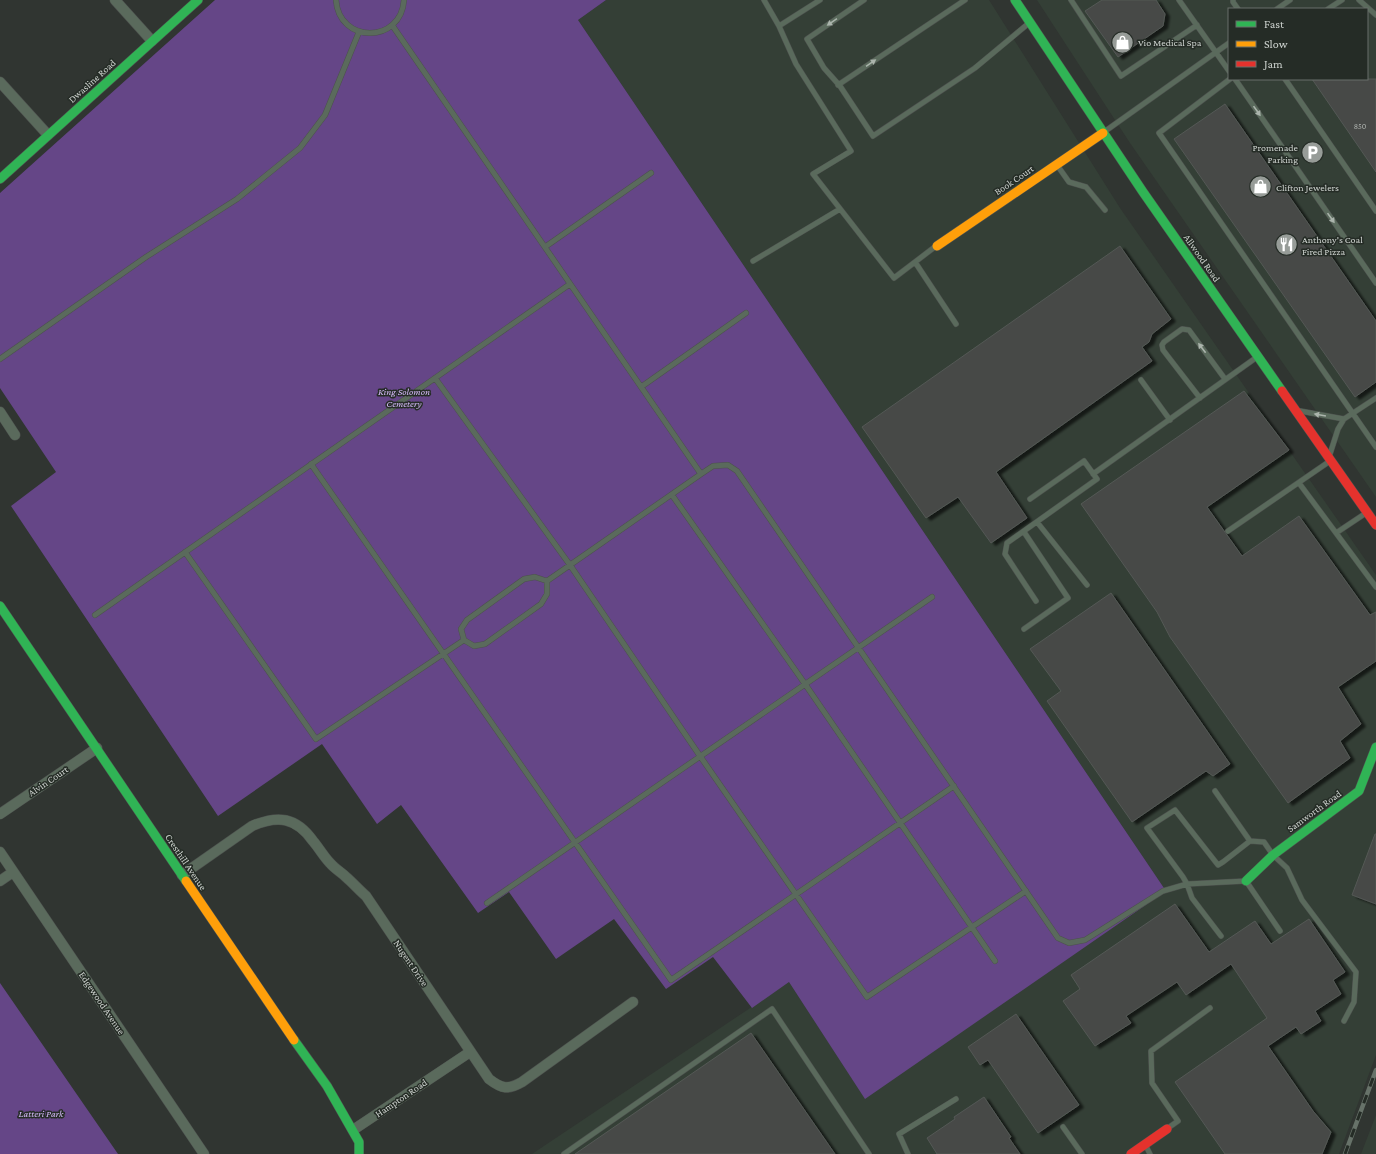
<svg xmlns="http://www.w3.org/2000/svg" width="1376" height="1154" font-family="'Crimson Pro',serif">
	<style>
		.built { fill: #343f36; fill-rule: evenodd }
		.green { fill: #654687 }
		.building { fill: #464a47; stroke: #545855; filter: url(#shadow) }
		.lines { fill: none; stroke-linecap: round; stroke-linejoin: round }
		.lane-casing { stroke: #4d514e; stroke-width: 6 }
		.street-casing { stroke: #4d514e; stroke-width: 11 }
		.fast-casing { stroke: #4d514e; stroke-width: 10 }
		.slow-casing { stroke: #4d514e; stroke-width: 10 }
		.jam-casing { stroke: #4d514e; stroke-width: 10 }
		.lane { stroke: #5a6a5c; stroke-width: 5 }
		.street { stroke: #5a6a5c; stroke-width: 10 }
		.fast { stroke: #30b455; stroke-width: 9 }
		.slow { stroke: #ff9f0a; stroke-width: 9 }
		.jam { stroke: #e5322d; stroke-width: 9 }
		.rail-casing { stroke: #677269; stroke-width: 4.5 }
		.rail { stroke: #252c26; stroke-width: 3; stroke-dasharray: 9; stroke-linecap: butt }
		.oneway { fill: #abb4ac }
		.labels { text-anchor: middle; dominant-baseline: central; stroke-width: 3; stroke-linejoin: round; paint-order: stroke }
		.number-label { font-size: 8px; fill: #acb1ad }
		.poi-label { font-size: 10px; fill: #ced3cf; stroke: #252c26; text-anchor: start }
		.street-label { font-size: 10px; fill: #ced3cf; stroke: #252c26 }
		.park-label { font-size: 10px; font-style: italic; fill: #d5b9f9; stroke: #252c26 }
	</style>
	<defs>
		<filter id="shadow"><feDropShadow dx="4.5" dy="2.5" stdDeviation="1" flood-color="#0009"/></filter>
	</defs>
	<rect width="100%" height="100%" fill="#303531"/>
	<path class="built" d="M 606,0 L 989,0 L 1120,208 L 1376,575 L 1376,1055 L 1339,1154 L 532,1154 L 789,982 L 865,1098 L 1166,891 L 578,20 Z
		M 1037,0 L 1376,0 L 1376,497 L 1130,143 ZM 1229,9 L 1367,9 L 1367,79 L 1229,79 Z
		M 1376,1115 L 1376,1154 L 1361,1154 Z"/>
	<path class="green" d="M 215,0 L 606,0 L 578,20 L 1166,891 L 865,1099 L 789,982 L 752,1008 L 713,957 L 666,989 L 614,919 L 556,959 L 509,892 L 478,913 L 401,805 L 377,824 L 322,744 L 218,816 L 11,506 L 56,472 L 0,388 L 0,193 Z
		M 0,983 L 118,1154 L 0,1154 Z"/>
	<path class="building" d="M 1102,0 L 1156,0 L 1165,14 L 1163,26 L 1118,57 L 1085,11 Z
		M 1312,79 L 1376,79 L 1376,172 Z
		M 1225,104 L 1376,321 L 1376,382 L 1355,397 L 1174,139 Z
		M 1120,246 L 1171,319 L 1152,334 L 1149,342 L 1142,347 L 1152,361 L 996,472 L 1027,518 L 991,543 L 958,497 L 926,518 L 862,427 Z
		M 1244,391 L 1289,450 L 1207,507 L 1242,556 L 1299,516 L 1370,615 L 1376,612 L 1376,661 L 1338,687 L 1361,724 L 1340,741 L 1350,758 L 1288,803 L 1170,637 L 1157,612 L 1081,504 Z
		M 1111,593 L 1230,764 L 1213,776 L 1206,771 L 1132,822 L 1047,701 L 1061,691 L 1030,649 Z
		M 1375,834 L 1376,834 L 1376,904 L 1352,895 Z
		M 1175,904 L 1209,952 L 1255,921 L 1271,944 L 1309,919 L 1345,972 L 1333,980 L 1341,994 L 1315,1011 L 1321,1021 L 1301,1034 L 1296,1027 L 1268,1046 L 1313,1111 L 1331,1132 L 1322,1154 L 1225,1154 L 1175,1082 L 1267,1018 L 1231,964 L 1186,995 L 1177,982 L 1126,1016 L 1131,1023 L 1095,1046 L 1063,1001 L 1080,989 L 1071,975 Z
		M 1016,1014 L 1079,1105 L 1038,1133 L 988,1060 L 980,1065 L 968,1047 Z
		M 751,1033 L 835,1154 L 575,1154 Z
		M 984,1097 L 1011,1137 L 1009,1138 L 1020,1154 L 937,1154 L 927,1138 L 955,1119 L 954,1117 Z"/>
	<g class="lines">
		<defs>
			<path id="lane" d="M 336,0 C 339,44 401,44 404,0
				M 764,0 L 779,26
				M 820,0 L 779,26 L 796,64 L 851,151 L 813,174 L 894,278 L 936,246
				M 864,0 L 807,39 L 824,68 L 840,86 L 873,136 L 975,68 L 1029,23
				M 1071,0 L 1121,76 L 1197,25
				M 1179,0 L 1229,71
				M 1233,0 L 1233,2 L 1238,9
				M 1359,0 L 1376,15
				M 1277,9 L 1290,0
				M 1328,9 L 1342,0
				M 392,25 L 701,474 L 713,466 L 728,465 L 737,471 L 1058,938 L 1069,943 L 1085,940 L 1163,891 L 1187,884 L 1192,898 L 1221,936
				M 1230,79 L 1159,133 L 1376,447
				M 1235,79 L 1376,283
				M 1285,79 L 1376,211
				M 838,85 L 965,0
				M 1104,132 L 1229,43
				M 1057,165 L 1069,182 L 1086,187 L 1105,210
				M 545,247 L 651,173
				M 753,261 L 840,209
				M 915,262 L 956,324
				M 0,359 L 146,257 L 237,199 L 300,148 L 325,115 L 359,32
				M 435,378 L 570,565 L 700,756 L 867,997 L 1026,891
				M 1141,380 L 1170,420
				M 641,387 L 746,313
				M 1200,398 L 1163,350 L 1162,345 L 1164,342 L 1182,329 L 1189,330 L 1225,379
				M 1300,411 L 1344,419
				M 1330,454 L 1338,429 L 1344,419 L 1376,398
				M 311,464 L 671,980 L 954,786
				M 1093,474 L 1257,357
				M 1299,483 L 1376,587
				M 672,495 L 805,684 L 995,961
				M 1030,499 L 1084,461 L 1097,479 L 1007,543 L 1005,554 L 1036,601
				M 1037,522 L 1087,585
				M 1228,531 L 1330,461
				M 1336,533 L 1366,513
				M 185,552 L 316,739 L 464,640
				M 535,577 L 547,581 L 547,594 L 541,604 L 485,644 L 474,646 L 464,640 L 461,629 L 467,620 L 524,579 Z
				M 547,581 L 701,474
				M 95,615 L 570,284
				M 1024,629 L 1068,598 L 1024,532
				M 1215,791 L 1250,841
				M 487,903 L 932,597
				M 1280,931 L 1246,881 L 1187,884 L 1183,877 L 1147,828 L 1175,810 L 1218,865 L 1223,862 L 1250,841 L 1264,842 L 1273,855 L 1287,868 L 1302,900 L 1356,972 L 1354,1002 L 1344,1021
				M 1063,1127 L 1082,1154
				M 1168,1128 L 1178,1121 L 1152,1083 L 1151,1051 L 1210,1008
				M 1145,1144 L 1150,1154
				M 564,1154 L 772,1009 L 869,1154
				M 908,1154 L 899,1134 L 956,1099"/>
			<path id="street" d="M 115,0 L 152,41
				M 0,82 L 48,135
				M 0,412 L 15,435
				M 0,814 L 97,748
				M 0,852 L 204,1154
				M 182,875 L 252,826 C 278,815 296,817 313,841 C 319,848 324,857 330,863 C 335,869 341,872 346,877 C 353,883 359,890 366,896 L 489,1079 C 502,1089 508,1090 522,1082 L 633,1002
				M 0,881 L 13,872
				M 353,1130 L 470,1052"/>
			<path id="fast" d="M 1015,0 L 1143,192 L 1282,391
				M 0,179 L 198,0
				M 0,606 L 186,881
				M 1246,881 L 1273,855 L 1359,791 L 1376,747
				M 294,1040 L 327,1086 L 359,1142 L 359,1154"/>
			<path id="slow" d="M 937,246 L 1103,133
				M 186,881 L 294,1040"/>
			<path id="jam" d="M 1282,391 L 1376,525
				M 1131,1154 L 1167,1129"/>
		</defs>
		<use href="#lane" class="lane-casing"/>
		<use href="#street" class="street-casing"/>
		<use href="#fast" class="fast-casing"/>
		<use href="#slow" class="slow-casing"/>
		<use href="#jam" class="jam-casing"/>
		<use href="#lane" class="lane"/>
		<use href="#street" class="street"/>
		<use href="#fast" class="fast"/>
		<use href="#slow" class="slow"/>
		<use href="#jam" class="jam"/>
		<defs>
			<path id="rail" d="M 1345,1154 L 1376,1070"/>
		</defs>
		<use href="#rail" class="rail-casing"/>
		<use href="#rail" class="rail"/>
	</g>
	<defs><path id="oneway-solid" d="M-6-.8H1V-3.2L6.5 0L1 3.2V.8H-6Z"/></defs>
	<g class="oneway">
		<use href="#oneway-solid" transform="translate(832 22) rotate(146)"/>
		<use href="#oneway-solid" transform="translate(871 63) rotate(-34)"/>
		<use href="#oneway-solid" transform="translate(1257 111) rotate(55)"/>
		<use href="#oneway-solid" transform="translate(1331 218) rotate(55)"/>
		<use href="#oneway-solid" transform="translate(1202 348) rotate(-127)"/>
		<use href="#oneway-solid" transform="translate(1320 415) rotate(-170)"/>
	</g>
	<defs>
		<symbol id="shop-disc" viewBox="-11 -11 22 22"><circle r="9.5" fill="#979c98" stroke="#252c26"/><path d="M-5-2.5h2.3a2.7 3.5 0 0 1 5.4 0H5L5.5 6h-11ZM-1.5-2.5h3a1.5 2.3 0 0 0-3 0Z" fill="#fff"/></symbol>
		<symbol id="parking-disc" viewBox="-11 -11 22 22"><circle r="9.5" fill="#979c98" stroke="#252c26"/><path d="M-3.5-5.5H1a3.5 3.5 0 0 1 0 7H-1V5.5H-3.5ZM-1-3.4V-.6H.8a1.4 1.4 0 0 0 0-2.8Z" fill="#fff"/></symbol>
		<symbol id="restaurant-disc" viewBox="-11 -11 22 22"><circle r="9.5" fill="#979c98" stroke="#252c26"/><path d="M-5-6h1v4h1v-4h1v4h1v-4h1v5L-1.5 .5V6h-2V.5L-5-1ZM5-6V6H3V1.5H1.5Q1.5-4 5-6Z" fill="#fff"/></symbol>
	</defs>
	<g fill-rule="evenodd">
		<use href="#shop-disc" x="1110" y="30" width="25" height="25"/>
		<use href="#parking-disc" x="1300" y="140" width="25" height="25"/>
		<use href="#shop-disc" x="1248" y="174" width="25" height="25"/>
		<use href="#restaurant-disc" x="1274" y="232" width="25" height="25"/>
	</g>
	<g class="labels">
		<g class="number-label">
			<text x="1360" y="126">850</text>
		</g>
		<g class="poi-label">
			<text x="1138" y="42">Vio Medical Spa</text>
			<text x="1298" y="147" text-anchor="end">Promenade<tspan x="1298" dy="12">Parking</tspan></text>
			<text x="1276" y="187">Clifton Jewelers</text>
			<text x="1302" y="239">Anthony's Coal<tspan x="1302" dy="12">Fired Pizza</tspan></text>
		</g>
		<g class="street-label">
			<text transform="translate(92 81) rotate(-42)">Dwasline Road</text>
			<text transform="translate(1014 180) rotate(-34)">Book Court</text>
			<text transform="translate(1202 258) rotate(55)">Allwood Road</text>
			<text transform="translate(48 781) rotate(-34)">Alvin Court</text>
			<text transform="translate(1314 811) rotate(-36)">Samworth Road</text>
			<text transform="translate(186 862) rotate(56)">Cresthill Avenue</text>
			<text transform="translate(411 963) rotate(56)">Nugent Drive</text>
			<text transform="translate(102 1003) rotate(56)">Edgewood Avenue</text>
			<text transform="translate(401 1098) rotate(-34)">Hampton Road</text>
		</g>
		<g class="park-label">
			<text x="404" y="391">King Solomon<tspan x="404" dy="12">Cemetery</tspan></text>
			<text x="41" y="1113">Latteri Park</text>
		</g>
	</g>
	<rect x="1228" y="8" width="140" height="72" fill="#252c26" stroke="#696f6a"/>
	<rect x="1236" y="21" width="20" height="6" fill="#30b455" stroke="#696f6a"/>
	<text x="1264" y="28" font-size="12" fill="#ced3cf">Fast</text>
	<rect x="1236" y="41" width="20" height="6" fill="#ff9f0a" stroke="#696f6a"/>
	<text x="1264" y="48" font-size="12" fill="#ced3cf">Slow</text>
	<rect x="1236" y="61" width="20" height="6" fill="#e5322d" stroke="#696f6a"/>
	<text x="1264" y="68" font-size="12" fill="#ced3cf">Jam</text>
</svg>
